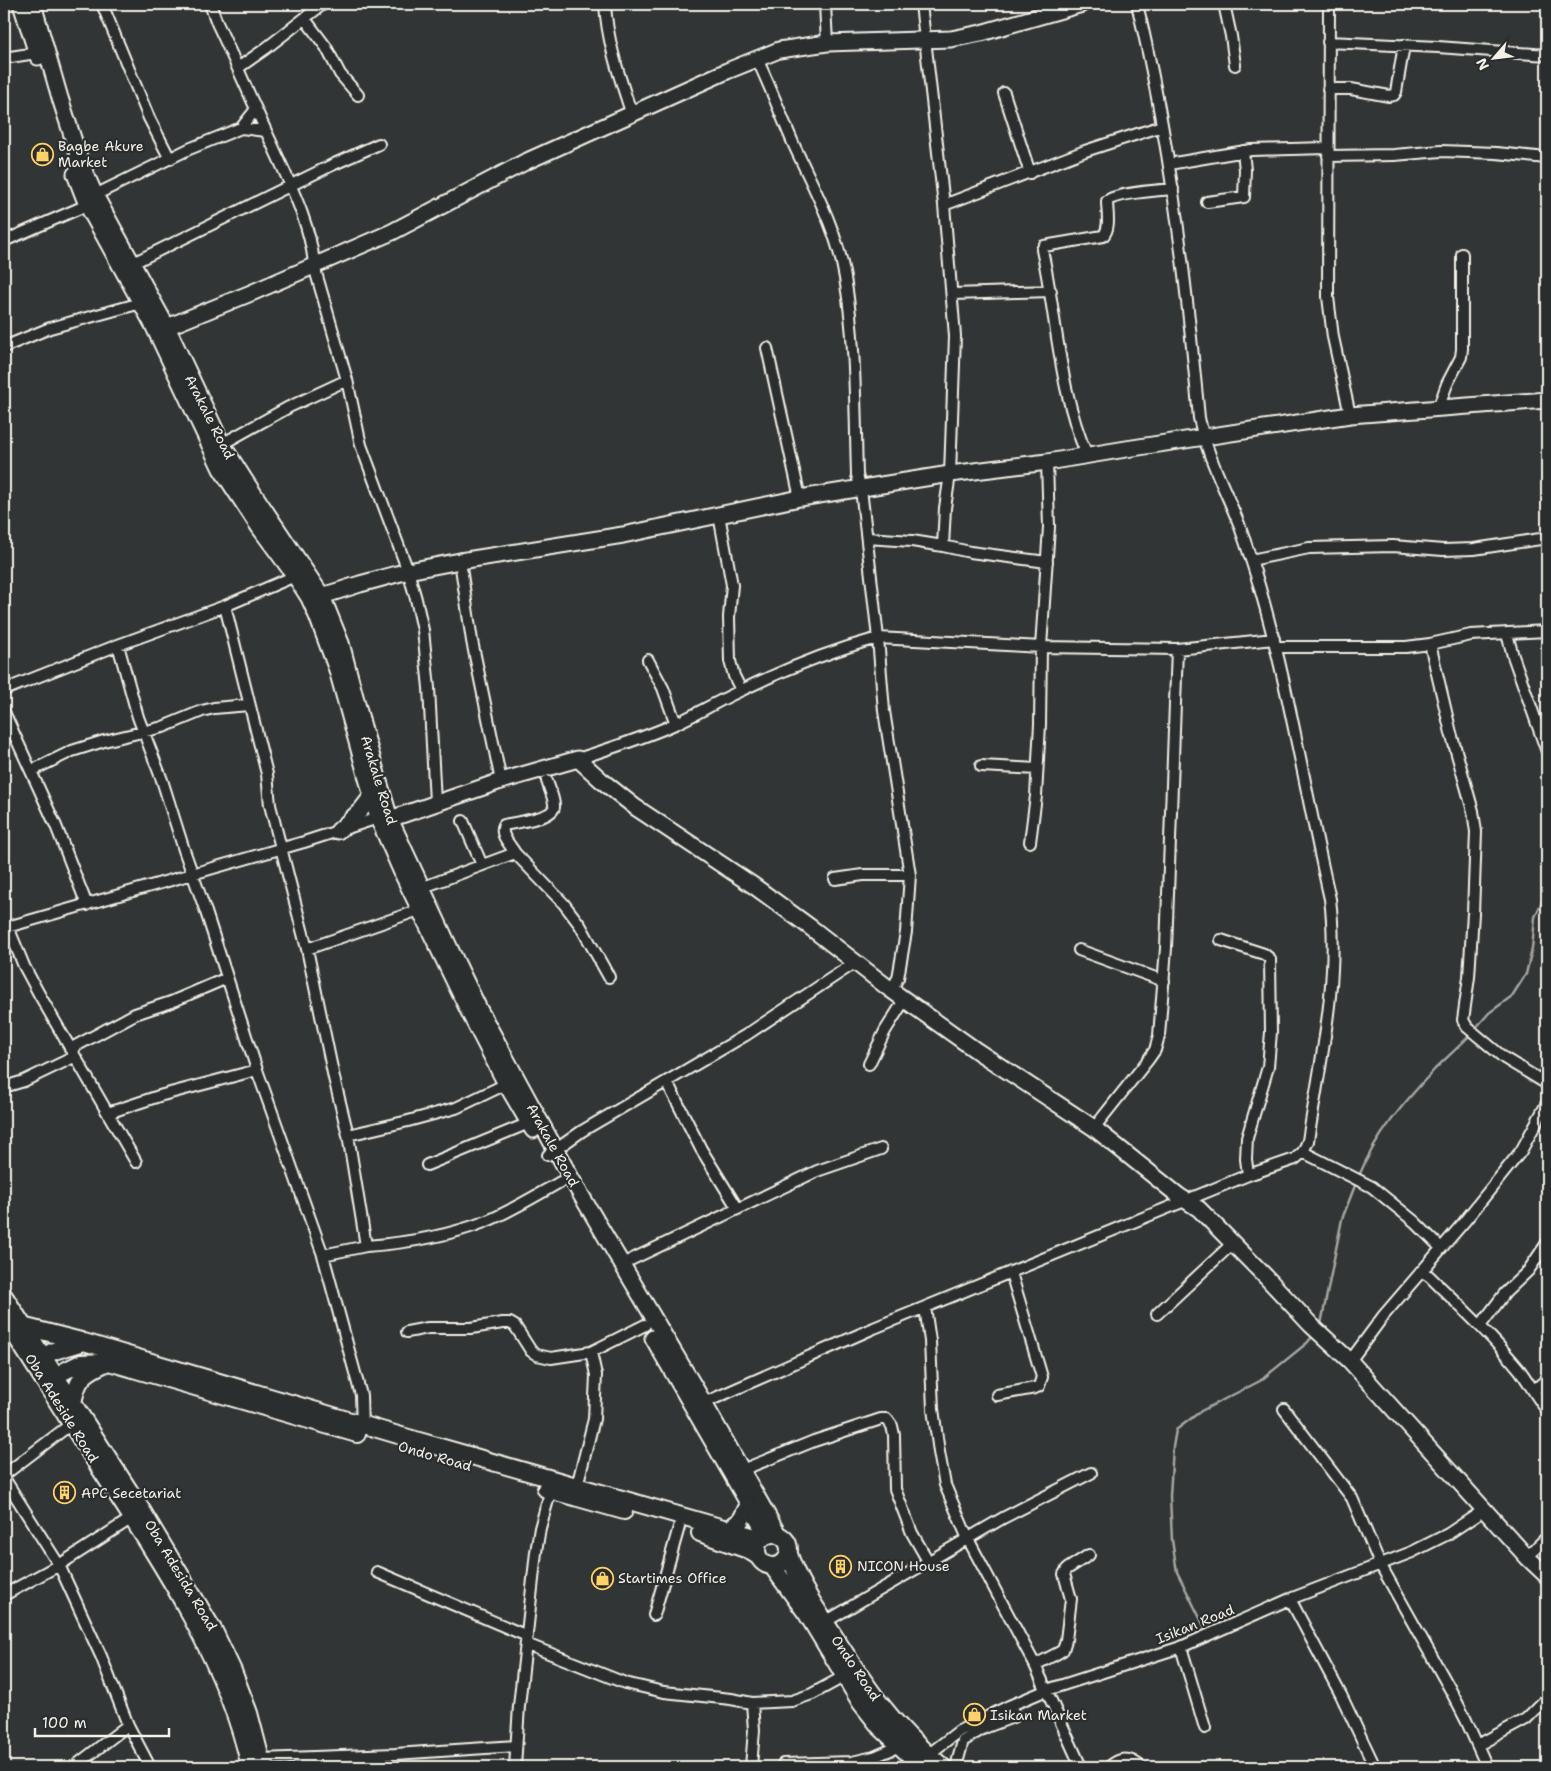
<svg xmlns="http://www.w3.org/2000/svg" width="1551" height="1771" font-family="'Shantell Sans',sans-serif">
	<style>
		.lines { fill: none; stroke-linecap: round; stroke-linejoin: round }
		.stream { stroke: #a6a5a0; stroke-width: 2.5 }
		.street-casing { stroke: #f4f1e8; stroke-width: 14 }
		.secondary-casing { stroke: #f4f1e8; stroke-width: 19 }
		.primary-casing { stroke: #f4f1e8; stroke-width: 20 }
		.street { stroke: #2a2d2e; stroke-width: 10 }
		.secondary { stroke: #2a2d2e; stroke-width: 15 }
		.primary { stroke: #2a2d2e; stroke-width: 16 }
		.labels { text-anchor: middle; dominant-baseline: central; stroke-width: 4.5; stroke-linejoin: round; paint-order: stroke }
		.poi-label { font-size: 14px; fill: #f4f1e8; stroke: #2a2d2e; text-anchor: start }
		.street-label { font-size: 14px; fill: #f4f1e8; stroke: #2a2d2e }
	</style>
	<rect width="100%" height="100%" fill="#323535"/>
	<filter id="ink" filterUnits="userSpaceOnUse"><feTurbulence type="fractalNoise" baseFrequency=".02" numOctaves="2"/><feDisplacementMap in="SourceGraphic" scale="10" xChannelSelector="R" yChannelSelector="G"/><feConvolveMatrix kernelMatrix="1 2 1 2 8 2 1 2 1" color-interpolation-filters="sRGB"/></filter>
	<g filter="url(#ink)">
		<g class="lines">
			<path class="stream" d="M 1474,1030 L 1489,1013 L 1512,996 L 1526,974 L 1532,949 L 1535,917 L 1547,890
				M 1359,1176 C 1375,1136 1406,1100 1435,1069 C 1447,1057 1460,1046 1471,1034
				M 1321,1324 L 1342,1219 L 1356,1183
				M 1205,1628 L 1177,1572 L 1172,1540 L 1170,1496 L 1173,1447 L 1176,1430 L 1201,1411 L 1260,1381 L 1307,1343 L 1312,1337"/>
			<defs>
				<path id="street" d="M 102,4 L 149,118 L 170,159
					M 210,4 L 217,23 C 236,63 253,104 272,144 C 288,180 312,227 314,266 L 347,380 L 361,445 L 408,571 L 416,599 L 423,630 L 429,688 L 435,802
					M 605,4 C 607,42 620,78 632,115
					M 825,4 L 827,43
					M 921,4 L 944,205 L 955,336 L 950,474 L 945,508 L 943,546
					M 1224,4 L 1231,36 L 1235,65
					M 1329,4 L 1328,297 L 1333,337 L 1350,415
					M 305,19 L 326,47 L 340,74 L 358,95
					M 1328,42 L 1438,47 L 1547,55
					M 4,58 L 36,53
					M 757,59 C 770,86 781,115 793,143 C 813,187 837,229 845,278 C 856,343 855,409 857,475 L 861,489 L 878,638 L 1041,647 L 1177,649 L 1274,639
					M 238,68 L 265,49 L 323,4
					M 1328,89 L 1351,89 L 1389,96 L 1394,95 L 1396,92 L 1404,45
					M 1004,93 L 1030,173
					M 241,128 L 256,109
					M 1328,156 L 1394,155 L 1441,151 L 1496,153 L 1547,158
					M 1169,164 L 1251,150 L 1327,148
					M 95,195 L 189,149 L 241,128 L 266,131
					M 1207,202 L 1244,197 L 1245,170 L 1243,151
					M 944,205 L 1085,151 L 1162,126
					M 4,241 L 87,205
					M 131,264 L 332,165 L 379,144
					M 953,294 L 1051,291
					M 4,347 L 50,328 L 141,303
					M 767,348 L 800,498
					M 1438,409 L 1447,384 L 1461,357 L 1462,349 L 1462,254
					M 222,444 L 289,407 L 347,380
					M 1087,455 C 1059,391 1057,318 1042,250 L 1044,246 L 1103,236 C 1111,228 1107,212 1107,201 C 1115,193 1160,190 1173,189
					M 719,515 L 732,585 L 729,617 L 730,661 L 734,676 L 741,690
					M 867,538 L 912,541 L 943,546 L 970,552 L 1047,562
					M 1251,560 L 1309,548 L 1393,546 L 1443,550 L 1474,549 L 1547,538
					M 460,561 L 472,641 L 501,781
					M 225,606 L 267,774 L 270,805 L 307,949 L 419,910
					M 1507,634 L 1513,656 L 1547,752
					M 1430,644 L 1451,733 L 1473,811 L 1476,832 L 1473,913 L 1469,977 L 1463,1020 L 1467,1027 L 1504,1058 L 1547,1084
					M 118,645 L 138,717 L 162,780 L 184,850 L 206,912 L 257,1070 L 323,1255 L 366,1246
					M 1276,647 L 1406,647 L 1430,644 L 1471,635 L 1547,631
					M 648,660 L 663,688 L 676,724
					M 4,690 L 118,645 L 225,606 L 295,576
					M 4,712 L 56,826 L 87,905
					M 578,759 C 611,748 644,738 675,724 C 697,714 718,701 740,691 C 785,669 830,651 878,638 L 884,711 L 910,875 L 906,932 L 898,978 L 891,990
					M 981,766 L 1037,769
					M 31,771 L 72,751 L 104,741 L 163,727 L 202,711 L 214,708 L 249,705
					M 463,821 L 482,865
					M 1030,842 L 1036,796 L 1040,724 L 1041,647 L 1049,527 L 1047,462
					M 515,853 C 510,844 499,835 504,825 C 515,822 552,819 554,807 C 555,800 549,788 547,781
					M 835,879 L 863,875 L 910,875
					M 421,888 L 515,853 L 564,904 L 580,925 L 609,977
					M 8,927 L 24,966 L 39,994 L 136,1162
					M 4,928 L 304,842 L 378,818
					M 1221,940 L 1264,954 L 1270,959 L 1271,1032 L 1268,1067 L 1247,1138 L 1246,1159 L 1248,1175
					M 307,949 L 334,1078 L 348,1135 L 366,1246 C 407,1243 449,1236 487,1221 C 513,1210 537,1195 562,1181
					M 1079,950 L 1164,981
					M 70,1049 L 135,1014 L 171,1002 L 227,978
					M 869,1064 L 885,1031 L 905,999
					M 667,1082 L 701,1149 L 738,1209
					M 4,1087 L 24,1081 L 74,1057
					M 108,1113 L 159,1096 L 257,1070
					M 1094,1128 L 1148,1060 L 1155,1050 L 1159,1036 L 1166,948 L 1177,649
					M 348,1135 L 408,1121 L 456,1108 L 506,1084
					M 1303,1152 L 1372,1187 L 1415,1222 L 1441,1248
					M 548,1155 L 582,1131 L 746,1035 L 856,962
					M 427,1165 L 529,1123
					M 323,1255 L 361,1395 L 362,1429
					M 622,1264 L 817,1171 L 881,1149
					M 1421,1271 L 1429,1276 C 1460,1306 1492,1336 1519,1369 C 1529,1382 1536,1397 1547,1410
					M 925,1307 L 930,1341 L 933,1409 L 939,1452 L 945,1485 L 968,1539 L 1035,1665 L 1081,1767
					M 1157,1314 L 1233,1243
					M 1480,1326 L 1505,1293 L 1528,1271 L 1547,1243
					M 407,1332 L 428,1328 L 471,1328 L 503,1323 L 510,1323 L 515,1326 L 531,1351 L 537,1355 L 551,1358 L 591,1352 L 645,1325
					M 1350,1361 L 1384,1315 L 1464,1222 L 1521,1151 L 1547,1103
					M 1534,1390 L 1547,1379
					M 997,1395 L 1035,1388 L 1039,1386 L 1042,1377 L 1011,1273
					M 704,1403 L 874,1328 L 1248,1175 L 1295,1159 L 1303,1152 L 1308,1141 C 1320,1062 1340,979 1330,899 C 1306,795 1289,688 1259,585 C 1253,565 1246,544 1239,524 C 1225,489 1207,456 1199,418 C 1186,279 1170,140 1137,4
					M 1284,1409 L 1352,1498 L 1380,1564 L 1450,1689 L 1466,1720 L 1487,1767
					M 742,1470 L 814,1441 L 881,1419 L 887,1419 L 892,1426 L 894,1435 L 895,1489 L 912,1533 L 928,1561
					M 4,1475 L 71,1424
					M 4,1478 L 59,1565 L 101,1656 L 128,1725 L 150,1767
					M 577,1486 L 594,1419 L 596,1375 L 591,1352
					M 1527,1557 L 1547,1537
					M 377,1572 L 527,1636
					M 4,1595 L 59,1565 L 132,1518
					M 1290,1599 L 1341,1695 L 1375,1767
					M 654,1615 L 679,1527
					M 825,1622 L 1003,1518 L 1091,1473
					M 526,1644 L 625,1683 L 664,1692 L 731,1699 L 752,1703 L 792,1701 L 812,1694 L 845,1676
					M 1181,1647 L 1205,1728
					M 1035,1665 L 1058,1653 L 1063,1650 L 1066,1640 L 1071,1599 L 1064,1574 L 1067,1569 L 1089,1555
					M 1478,1745 L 1526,1719 L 1547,1698
					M 924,1758 L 959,1731 L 1009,1706 L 1047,1690 L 1181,1647 L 1290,1599 L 1412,1552 L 1448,1534 L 1484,1510
					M 261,1759 L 395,1754 L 516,1746
					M 783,1764 L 852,1762 L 874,1757 L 900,1746
					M 74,1767 L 128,1725
					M 515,1767 L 519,1706 L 536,1552 L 540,1528 L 552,1486
					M 751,1767 L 754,1730 L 752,1703
					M 956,1767 L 963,1741 L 984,1728 L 1013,1717 L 1014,1713 L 1009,1706
					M 1109,1767 C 1120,1757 1130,1757 1141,1767"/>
				<path id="secondary" d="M 21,4 L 38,57
					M 33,4 L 60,98 L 81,163 L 95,195 L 167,327 L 222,444 L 246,482 L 322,596 L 341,643 L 362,723 L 390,819 L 452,953 L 479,1009 L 571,1178 L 704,1403 L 779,1536
					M 75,174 L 87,205 L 153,325 L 221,469 L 259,527 L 295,576 L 309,598 L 317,616 L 337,670 L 378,818 L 403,875 L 470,1014 L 506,1084 L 533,1130
					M 167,327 L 251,293 L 392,232 L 525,162 L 727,71 L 779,50 L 827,43 L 951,39 L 981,33 L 1082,4
					M 322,596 L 360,584 L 408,571 L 460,561 L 623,535 L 800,498 L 950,474 L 1047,462 L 1126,449 L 1350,415 L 1547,400
					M 390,819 L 501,781 L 578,759 L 601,780 L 635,807 L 754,886 L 810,927 L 891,990 L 977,1051 L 1094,1128 L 1179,1196 L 1199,1209 L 1266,1277 L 1311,1325 L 1350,1361 L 1527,1557 L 1547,1576
					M 338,831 L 361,810 L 371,797
					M 653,1338 L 767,1536"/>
				<path id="primary" d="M 4,1296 L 141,1509 L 214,1631 L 233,1671 L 249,1713 L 263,1767
					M 9,1326 C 39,1372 67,1418 97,1464 C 156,1555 227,1659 250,1767
					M 22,1326 L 81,1341
					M 32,1362 L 54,1351 L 84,1342 L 398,1435 L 762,1539
					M 44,1381 L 81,1363 L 109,1362 L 357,1434
					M 73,1405 C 76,1380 83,1373 106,1363
					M 546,1489 L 624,1511
					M 728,1530 L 741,1520 L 749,1504
					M 700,1533 L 748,1550 L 759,1557
					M757 1550a16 16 0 1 1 32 0a16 16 0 1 1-32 0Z
					M 789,1554 C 797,1580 814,1605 829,1628 C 864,1683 891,1726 943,1767
					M 772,1566 L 807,1614 L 861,1703 L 880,1727 L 922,1767"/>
			</defs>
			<use href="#street" class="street-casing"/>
			<use href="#secondary" class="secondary-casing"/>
			<use href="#primary" class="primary-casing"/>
			<use href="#street" class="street"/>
			<use href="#secondary" class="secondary"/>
			<use href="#primary" class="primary"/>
		</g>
	</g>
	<defs>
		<symbol id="shop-ring" viewBox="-11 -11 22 22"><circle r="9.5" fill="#2a2d2e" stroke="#ffd166" stroke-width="1.5"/><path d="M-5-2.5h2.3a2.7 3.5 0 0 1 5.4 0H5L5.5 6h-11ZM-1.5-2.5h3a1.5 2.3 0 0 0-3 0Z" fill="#ffd166"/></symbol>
		<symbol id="building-ring" viewBox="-11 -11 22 22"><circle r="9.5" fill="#2a2d2e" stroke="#ffd166" stroke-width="1.5"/><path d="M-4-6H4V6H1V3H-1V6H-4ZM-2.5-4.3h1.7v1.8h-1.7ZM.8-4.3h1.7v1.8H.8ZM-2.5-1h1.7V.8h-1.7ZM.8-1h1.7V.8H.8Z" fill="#ffd166"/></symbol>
	</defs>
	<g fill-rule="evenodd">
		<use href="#shop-ring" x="30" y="142" width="25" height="25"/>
		<use href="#building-ring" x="52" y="1480" width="25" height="25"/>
		<use href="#building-ring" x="828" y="1554" width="25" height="25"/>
		<use href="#shop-ring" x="590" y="1566" width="25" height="25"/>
		<use href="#shop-ring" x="962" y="1702" width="25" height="25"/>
	</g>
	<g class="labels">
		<g class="poi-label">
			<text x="58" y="146">Bagbe Akure<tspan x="58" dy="16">Market</tspan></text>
			<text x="81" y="1493">APC Secetariat</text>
			<text x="857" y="1566">NICON House</text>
			<text x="618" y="1578">Startimes Office</text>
			<text x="990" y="1715">Isikan Market</text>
		</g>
		<g class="street-label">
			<text transform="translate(210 417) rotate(63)">Arakale Road</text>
			<text transform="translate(379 780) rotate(73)">Arakale Road</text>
			<text transform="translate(553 1145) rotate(61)">Arakale Road</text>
			<text transform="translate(62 1408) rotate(58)">Oba Adeside Road</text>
			<text transform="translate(435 1456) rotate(16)">Ondo Road</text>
			<text transform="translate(181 1575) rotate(59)">Oba Adesida Road</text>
			<text transform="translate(1195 1624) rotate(-22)">Isikan Road</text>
			<text transform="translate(856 1668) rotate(56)">Ondo Road</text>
		</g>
	</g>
	<rect width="1551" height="1771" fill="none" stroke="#2a2d2e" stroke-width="20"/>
	<rect x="10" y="10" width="1531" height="1751" fill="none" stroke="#f4f1e8" stroke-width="2" filter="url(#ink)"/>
	<g transform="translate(1494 58) rotate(242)" stroke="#2a2d2e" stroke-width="4" paint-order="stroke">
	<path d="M0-4L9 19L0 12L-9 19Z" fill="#f4f1e8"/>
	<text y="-8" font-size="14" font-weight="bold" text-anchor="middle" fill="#f4f1e8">N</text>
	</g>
	<path d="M35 1728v8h134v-8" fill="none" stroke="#f4f1e8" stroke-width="2.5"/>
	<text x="42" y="1728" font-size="15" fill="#f4f1e8" stroke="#2a2d2e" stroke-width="4" paint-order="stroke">100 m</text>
</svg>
